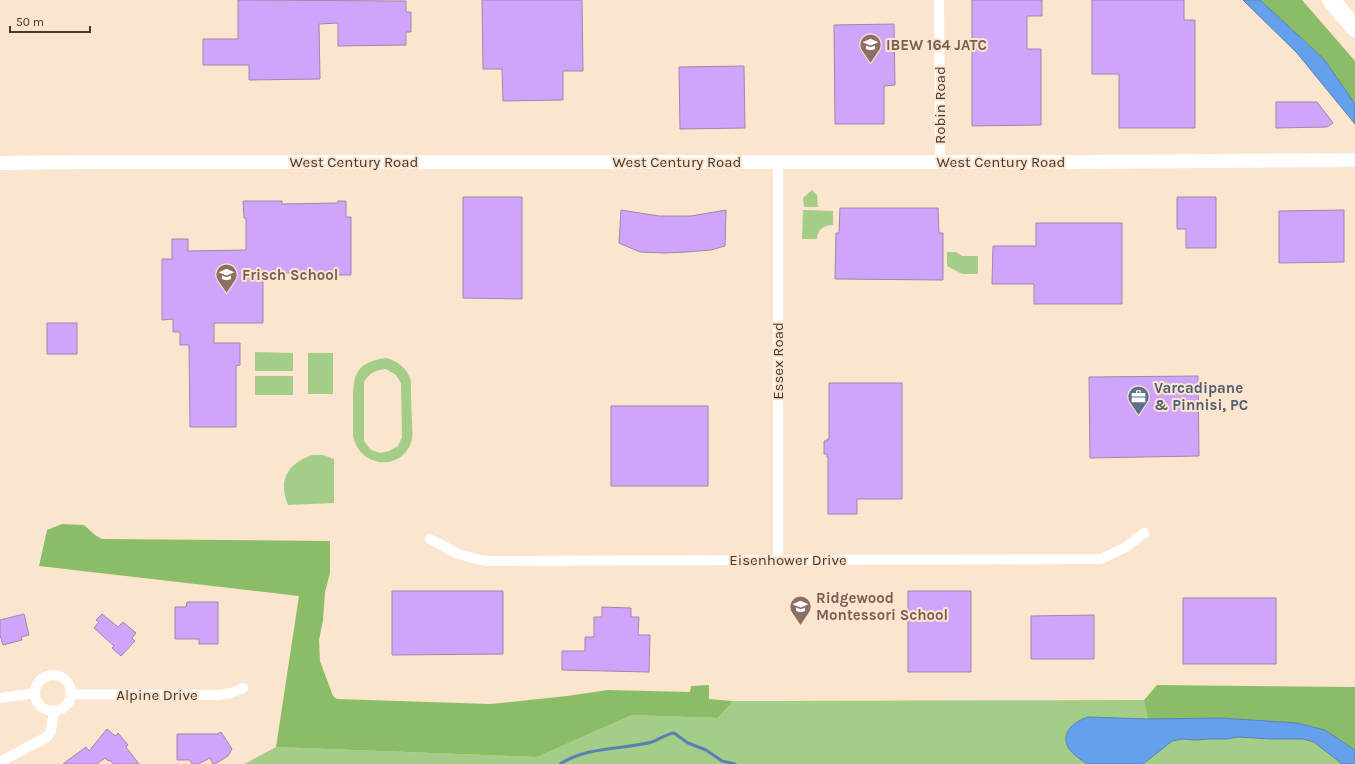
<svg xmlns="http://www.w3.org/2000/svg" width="1355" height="764" font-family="Karla,sans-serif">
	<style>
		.green { fill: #a4cd88; fill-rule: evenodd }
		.forest { fill: #8bbd66 }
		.water { fill: #64a0ec; stroke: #5a81b3 }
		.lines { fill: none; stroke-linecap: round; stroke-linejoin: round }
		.stream { stroke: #5a81b3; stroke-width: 3 }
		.building { fill: #d1a4fb; stroke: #998aa9 }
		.minor { stroke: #fff; stroke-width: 10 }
		.secondary { stroke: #fff; stroke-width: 14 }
		.motorway { stroke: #fff; stroke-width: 18 }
		.labels { text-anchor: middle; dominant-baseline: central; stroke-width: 4; stroke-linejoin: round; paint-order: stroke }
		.education-label { font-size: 15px; font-weight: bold; fill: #785e54; stroke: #fce5cf; text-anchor: start }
		.street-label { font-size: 15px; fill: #44392e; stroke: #fce5cf }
		.service-label { font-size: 15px; font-weight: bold; fill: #4e5e75; stroke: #fce5cf; text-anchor: start }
	</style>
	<rect width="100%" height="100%" fill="#fce5cf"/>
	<path class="green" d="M 812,190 L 817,195 L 818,207 L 804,207 L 803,198 Z
		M 803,210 L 833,211 L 833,225 C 824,225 817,230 817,239 L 802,239 Z
		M 947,252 L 956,252 L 962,256 L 978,256 L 978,274 L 962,274 L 947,266 Z
		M 255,352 L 293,353 L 293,371 L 255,371 Z
		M 308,353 L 333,353 L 333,394 L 308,394 Z
		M 386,358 C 398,361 407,368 411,381 C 411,394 411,407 412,421 C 412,427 413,434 412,439 C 404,472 360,469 353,436 C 353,424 353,413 353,401 C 353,375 356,362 386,358 ZM 386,369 L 396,375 L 401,383 L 402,437 L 398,446 L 389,451 L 380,453 L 374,451 L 370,449 L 364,441 L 364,382 C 369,373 376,370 386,369 Z
		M 255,376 L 293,376 L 293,395 L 255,395 Z
		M 312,455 L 323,455 L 334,459 L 334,503 L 288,505 C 278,480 287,464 312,455 Z
		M 1144,700 L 1149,719 L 1221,718 L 1355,750 L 1355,764 L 244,764 L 276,747 L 537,757 L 632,715 L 718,718 L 733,701 Z"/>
	<path class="forest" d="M 1260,0 L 1302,0 L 1355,61 L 1355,104 L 1324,59 Z
		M 62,524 L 84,525 L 95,535 L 102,539 L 330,541 L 330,573 L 325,592 L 323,620 L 319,640 L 320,661 L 333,696 L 337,699 L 490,704 L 567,696 L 608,690 L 690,692 L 691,686 L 709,685 L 709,699 L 733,701 L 718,718 L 632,715 L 537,757 L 276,747 L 299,596 L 39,566 L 47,530 Z
		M 1157,685 L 1355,687 L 1355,750 L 1325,730 L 1297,723 L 1221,718 L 1148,719 L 1144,700 Z"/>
	<path class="water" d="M 1243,0 L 1260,0 L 1324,59 L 1355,104 L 1355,124 L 1297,53 Z
		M 1088,717 L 1148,719 L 1221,718 L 1297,723 L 1325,730 L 1355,750 L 1355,764 L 1342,764 L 1314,742 L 1303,739 L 1272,739 L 1238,737 L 1227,739 L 1209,739 L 1195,740 L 1182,739 L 1172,741 L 1143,764 L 1087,764 C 1081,760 1071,753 1068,747 C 1060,731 1076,721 1088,717 Z"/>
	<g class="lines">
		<path class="stream" d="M 560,764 C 588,746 620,750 652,742 C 660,739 666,734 674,733 L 688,743 L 706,750 L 722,761 L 735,764"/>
	</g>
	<path class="building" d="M 238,0 L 406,1 L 406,12 L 411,12 L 411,32 L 406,32 L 406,45 L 338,46 L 338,23 L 319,24 L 320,79 L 249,80 L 249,65 L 203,65 L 203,39 L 238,39 Z
		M 482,0 L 582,0 L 583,71 L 563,71 L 563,100 L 503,101 L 502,69 L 483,69 Z
		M 972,0 L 1042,0 L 1042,16 L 1027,16 L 1027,49 L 1041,49 L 1041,125 L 972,126 Z
		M 1092,0 L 1184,0 L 1184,20 L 1195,20 L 1195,128 L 1119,128 L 1119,74 L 1092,74 Z
		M 894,24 L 895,85 L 884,86 L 884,124 L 835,124 L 834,25 Z
		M 744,66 L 745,128 L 680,129 L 679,67 Z
		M 1276,102 L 1317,102 L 1333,123 L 1327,127 L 1276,128 Z
		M 463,197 L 522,197 L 522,299 L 463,298 Z
		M 1177,197 L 1216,197 L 1216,248 L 1186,248 L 1186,229 L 1177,229 Z
		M 243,201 L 282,201 L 282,204 L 338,203 L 338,201 L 346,201 L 346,217 L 351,217 L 351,275 L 325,275 L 325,273 L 263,273 L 263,323 L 214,323 L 214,343 L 240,343 L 240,365 L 236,366 L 236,427 L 190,427 L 189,345 L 180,345 L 180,332 L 173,332 L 173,319 L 162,320 L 162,259 L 172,259 L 172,239 L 188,239 L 188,251 L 246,250 L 246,218 L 244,218 Z
		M 840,208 L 938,208 L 939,233 L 943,233 L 943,280 L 835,279 L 836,233 L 839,233 Z
		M 621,210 L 659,216 L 691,216 L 726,210 L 725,246 L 711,250 L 686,252 L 665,253 L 640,252 L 619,243 Z
		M 1344,210 L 1344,262 L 1279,263 L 1279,211 Z
		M 1036,223 L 1122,223 L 1122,304 L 1034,304 L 1034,284 L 992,284 L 993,246 L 1036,246 Z
		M 47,323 L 77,323 L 77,354 L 47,354 Z
		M 1198,376 L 1199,456 L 1090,458 L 1089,377 Z
		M 829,383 L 902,383 L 902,499 L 857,499 L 857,514 L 828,514 L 828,457 L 827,457 L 827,454 L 824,454 L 824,441 L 827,441 L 827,439 L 829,439 Z
		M 611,406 L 708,406 L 708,486 L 611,486 Z
		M 392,591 L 503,591 L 503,654 L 392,655 Z
		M 908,591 L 971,591 L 971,672 L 908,672 Z
		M 1183,598 L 1276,598 L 1276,664 L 1183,664 Z
		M 187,602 L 218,602 L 218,644 L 199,644 L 199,639 L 175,639 L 175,607 L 186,607 Z
		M 602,607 L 631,608 L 631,617 L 639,617 L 638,635 L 650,635 L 649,672 L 562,670 L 562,651 L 585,651 L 585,637 L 594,637 L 594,617 L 602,617 Z
		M 24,614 L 29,635 L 21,637 L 22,640 L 3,645 L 0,635 L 0,620 Z
		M 102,614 L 118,627 L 123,622 L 136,633 L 132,638 L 135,641 L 121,656 L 112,648 L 114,646 L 94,628 L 99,622 L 96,620 Z
		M 1094,615 L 1094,659 L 1031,659 L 1031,616 Z
		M 107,729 L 114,735 L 116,736 L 118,733 L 128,745 L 126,747 L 139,764 L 113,764 L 110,760 L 108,761 L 105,758 L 97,764 L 63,764 L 86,747 L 89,751 Z
		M 221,732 L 232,749 L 228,756 L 215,764 L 213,764 L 210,758 L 198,764 L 192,764 L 190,760 L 177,760 L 177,734 L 217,734 Z"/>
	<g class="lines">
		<path class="minor" d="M 939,0 L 940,162
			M 778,162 L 778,560
			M 430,539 L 458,554 L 485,561 L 1101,559 L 1126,547 L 1144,533
			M35 693a18 18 0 1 1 36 0a18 18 0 1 1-36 0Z
			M 70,694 L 219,695 L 231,693 L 243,688
			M 0,698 L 35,693
			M 0,762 L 47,737 L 51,731 L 54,710"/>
		<path class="secondary" d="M 0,163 L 99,162 L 1081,162 L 1355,160"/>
		<path class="motorway" d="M 1331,0 L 1355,28"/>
	</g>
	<defs>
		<symbol id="school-pin" viewBox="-11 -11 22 30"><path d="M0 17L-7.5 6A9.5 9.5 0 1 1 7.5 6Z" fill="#8d6e63" stroke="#fce5cf"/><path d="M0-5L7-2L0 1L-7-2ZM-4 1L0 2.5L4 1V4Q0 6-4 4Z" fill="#fff"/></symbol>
		<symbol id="office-pin" viewBox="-11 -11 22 30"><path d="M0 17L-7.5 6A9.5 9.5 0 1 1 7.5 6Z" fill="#5c6f8a" stroke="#fce5cf"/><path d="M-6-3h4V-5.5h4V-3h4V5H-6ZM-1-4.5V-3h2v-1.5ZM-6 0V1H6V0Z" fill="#fff"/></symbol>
	</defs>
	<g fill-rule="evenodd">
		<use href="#school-pin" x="858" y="32" width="25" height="34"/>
		<use href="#school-pin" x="214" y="262" width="25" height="34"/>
		<use href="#office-pin" x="1126" y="384" width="25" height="34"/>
		<use href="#school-pin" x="788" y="594" width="25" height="34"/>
	</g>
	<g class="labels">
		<g class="education-label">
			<text x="886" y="45">IBEW 164 JATC</text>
			<text x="242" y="275">Frisch School</text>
			<text x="816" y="598">Ridgewood<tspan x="816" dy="17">Montessori School</tspan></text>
		</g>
		<g class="street-label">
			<text transform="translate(940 105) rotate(-90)">Robin Road</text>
			<text x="354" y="162">West Century Road</text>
			<text x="677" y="162">West Century Road</text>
			<text x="1001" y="162">West Century Road</text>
			<text transform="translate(778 361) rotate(-90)">Essex Road</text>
			<text x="788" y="560">Eisenhower Drive</text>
			<text x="157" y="695">Alpine Drive</text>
		</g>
		<g class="service-label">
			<text x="1154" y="388">Varcadipane<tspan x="1154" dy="17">&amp; Pinnisi, PC</tspan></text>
		</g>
	</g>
	<path d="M10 26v6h80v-6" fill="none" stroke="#44392e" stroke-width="2"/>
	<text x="16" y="26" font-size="12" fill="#44392e" stroke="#fce5cf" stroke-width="3" paint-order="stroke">50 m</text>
</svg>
